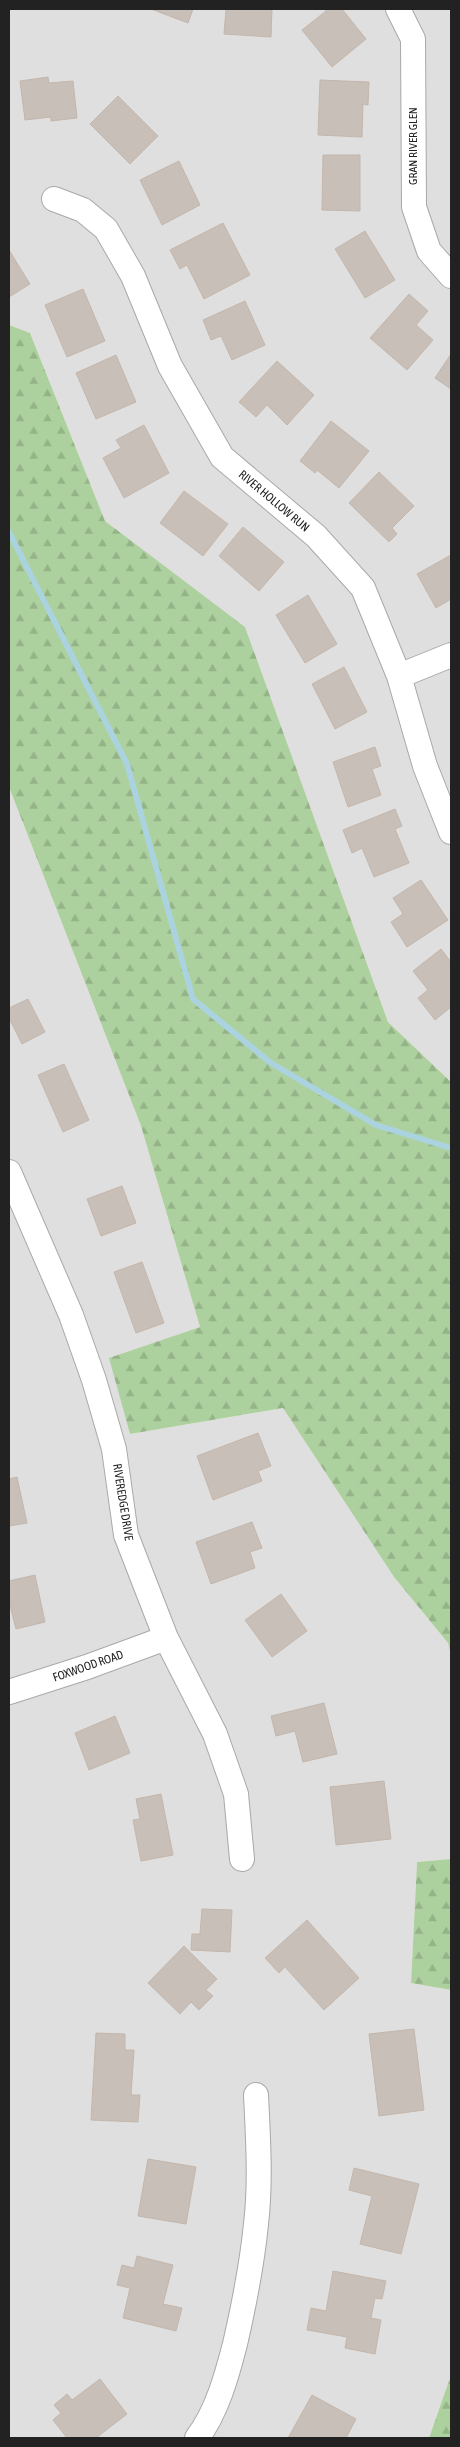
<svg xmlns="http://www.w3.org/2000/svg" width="460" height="2447" font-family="'Asap Condensed',sans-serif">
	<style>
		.residential { fill: #e0dfdf }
		.forest { fill: url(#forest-firs) }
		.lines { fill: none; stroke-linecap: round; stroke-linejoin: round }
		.stream { stroke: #aad3df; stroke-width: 6 }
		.building { fill: #c7bfb8; stroke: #c4b6ab }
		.minor-casing { stroke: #a9a9a9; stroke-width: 26 }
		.minor { stroke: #fff; stroke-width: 24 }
		.labels { text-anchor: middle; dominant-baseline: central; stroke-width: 4; stroke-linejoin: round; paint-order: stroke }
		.street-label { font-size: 12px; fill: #222; stroke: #fff }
	</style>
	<defs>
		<pattern id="forest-firs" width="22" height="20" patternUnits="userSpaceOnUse" patternTransform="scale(1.25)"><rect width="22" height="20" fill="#add19e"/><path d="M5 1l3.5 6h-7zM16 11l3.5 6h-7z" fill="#95b388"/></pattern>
	</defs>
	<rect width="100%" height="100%" fill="#f2efe9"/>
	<path class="residential" d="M 11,9 L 451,9 L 451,1082 L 388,1022 L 245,628 L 105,521 L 30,333 L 9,325 L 9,12 Z
		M 9,787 L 141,1126 L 200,1327 L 110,1358 L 130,1434 L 283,1408 L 394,1577 L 448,1643 L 451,1656 L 451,1859 L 417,1862 L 411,1983 L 451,1990 L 451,2375 L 429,2438 L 9,2438 Z"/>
	<path class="forest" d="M 9,325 L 30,333 L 105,521 L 245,627 L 388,1022 L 451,1082 L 451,1656 L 448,1643 L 394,1577 L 283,1408 L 130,1434 L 109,1358 L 200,1327 L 141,1126 L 9,787 Z
		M 451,1859 L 451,1990 L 411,1983 L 417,1862 Z
		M 451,2375 L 451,2438 L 429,2438 Z"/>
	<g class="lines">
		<path class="stream" d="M 9,532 L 127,764 L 193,999 L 271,1063 L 376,1125 L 451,1148"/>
	</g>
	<path class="building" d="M 151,9 L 193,9 L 188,23 Z
		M 226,9 L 272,9 L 271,37 L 224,34 Z
		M 324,9 L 342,9 L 366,39 L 332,67 L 302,30 L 326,11 Z
		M 48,77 L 49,83 L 73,81 L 77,118 L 51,121 L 51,117 L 25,120 L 20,81 Z
		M 320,80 L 369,82 L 368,105 L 363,104 L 362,137 L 318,135 Z
		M 118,96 L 158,136 L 130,164 L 90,124 Z
		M 323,155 L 360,155 L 360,211 L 322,210 Z
		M 179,161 L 200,205 L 162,225 L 140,180 Z
		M 223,223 L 250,275 L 204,299 L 187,265 L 180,269 L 170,250 Z
		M 365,231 L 395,280 L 365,298 L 335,249 Z
		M 9,250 L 30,284 L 9,297 Z
		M 83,289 L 105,341 L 67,357 L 45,305 Z
		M 409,294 L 428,311 L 416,325 L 433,340 L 407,370 L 370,338 Z
		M 245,301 L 265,345 L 232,360 L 221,336 L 211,340 L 203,320 Z
		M 451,354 L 451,389 L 435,378 Z
		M 116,355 L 136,402 L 96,419 L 76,373 Z
		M 277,361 L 314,395 L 287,425 L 267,405 L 256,417 L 239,402 Z
		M 331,421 L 369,451 L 339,488 L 317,470 L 315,473 L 300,461 Z
		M 144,425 L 169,473 L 124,498 L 103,458 L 121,448 L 116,440 Z
		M 379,472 L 414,506 L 392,528 L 397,534 L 389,542 L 349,503 Z
		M 184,491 L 228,524 L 203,556 L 160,523 Z
		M 243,527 L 284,562 L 259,591 L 219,556 Z
		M 451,555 L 451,599 L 436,608 L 417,574 Z
		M 308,595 L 337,644 L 305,663 L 276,615 Z
		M 344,667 L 367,712 L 335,729 L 312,684 Z
		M 375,747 L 381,766 L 372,769 L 381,795 L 348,807 L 333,762 Z
		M 395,809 L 402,826 L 395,829 L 409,863 L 374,877 L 362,848 L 352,853 L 343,830 Z
		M 421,880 L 448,920 L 407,947 L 391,922 L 403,914 L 393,898 Z
		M 441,949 L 451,962 L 451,1007 L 435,1020 L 418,998 L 428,990 L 413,971 Z
		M 28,999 L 45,1032 L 22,1044 L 9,1018 L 9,1008 Z
		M 64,1064 L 89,1120 L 63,1132 L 38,1075 Z
		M 122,1186 L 136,1223 L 101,1236 L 87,1199 Z
		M 142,1262 L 164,1323 L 136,1333 L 114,1272 Z
		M 258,1433 L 271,1466 L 258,1471 L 262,1481 L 213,1500 L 197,1456 Z
		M 17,1477 L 27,1523 L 9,1526 L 9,1479 Z
		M 252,1522 L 262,1548 L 250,1552 L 255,1568 L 211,1584 L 196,1542 Z
		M 35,1575 L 45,1622 L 16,1629 L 9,1601 L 9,1581 Z
		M 281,1594 L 307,1631 L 272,1657 L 245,1620 Z
		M 324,1703 L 337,1754 L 303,1762 L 295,1731 L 276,1736 L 271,1716 Z
		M 115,1716 L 130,1753 L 89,1770 L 75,1733 Z
		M 384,1781 L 391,1839 L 336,1845 L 330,1787 Z
		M 161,1794 L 173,1855 L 141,1861 L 133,1820 L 140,1819 L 136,1799 Z
		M 202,1909 L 232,1910 L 230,1952 L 191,1950 L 192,1934 L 200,1934 Z
		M 307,1920 L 359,1978 L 324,2010 L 285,1967 L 279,1973 L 265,1958 Z
		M 184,1946 L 217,1979 L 206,1990 L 213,1996 L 199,2010 L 191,2002 L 180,2014 L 148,1983 Z
		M 414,2029 L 424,2110 L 379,2116 L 369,2034 Z
		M 96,2033 L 125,2034 L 125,2050 L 134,2050 L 131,2095 L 140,2095 L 138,2122 L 91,2120 Z
		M 148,2159 L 196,2167 L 186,2224 L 138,2216 Z
		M 354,2168 L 419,2184 L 401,2254 L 360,2244 L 372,2196 L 349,2190 Z
		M 137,2256 L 173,2265 L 163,2304 L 182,2308 L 176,2331 L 123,2318 L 130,2288 L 117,2285 L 122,2265 L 134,2268 Z
		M 333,2271 L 386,2281 L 382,2299 L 375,2298 L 371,2318 L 381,2320 L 375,2354 L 345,2348 L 347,2337 L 307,2330 L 311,2308 L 326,2311 Z
		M 100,2379 L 127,2414 L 96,2438 L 67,2438 L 53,2420 L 61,2413 L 54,2405 L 67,2394 L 72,2400 Z
		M 312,2395 L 356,2419 L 346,2438 L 288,2438 Z"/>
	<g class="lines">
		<defs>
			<path id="minor" d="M 398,9 L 413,39 L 414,207 L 429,251 L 451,276
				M 54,199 L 83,210 L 106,229 L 133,276 L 170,366 L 222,457 L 316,536 L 363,588 L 399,676 L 425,766 L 451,832
				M 399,676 L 451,655
				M 9,1172 L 71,1315 L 94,1380 L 114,1449 L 126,1535 L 166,1638 L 215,1734 L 236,1794 L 242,1859
				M 9,1692 L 87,1667 L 166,1638
				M 197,2438 C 217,2412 227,2375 235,2344 C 244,2305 252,2264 256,2224 C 261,2182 258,2138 256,2095"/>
		</defs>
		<use href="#minor" class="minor-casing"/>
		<use href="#minor" class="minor"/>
	</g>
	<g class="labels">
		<g class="street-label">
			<text transform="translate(413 146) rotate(-90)">GRAN RIVER GLEN</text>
			<text transform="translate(274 501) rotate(40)">RIVER HOLLOW RUN</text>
			<text transform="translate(123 1502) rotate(81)">RIVEREDGE DRIVE</text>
			<text transform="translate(88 1666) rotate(-19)">FOXWOOD ROAD</text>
		</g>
	</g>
	<rect width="460" height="2447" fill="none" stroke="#222222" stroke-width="20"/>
</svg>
